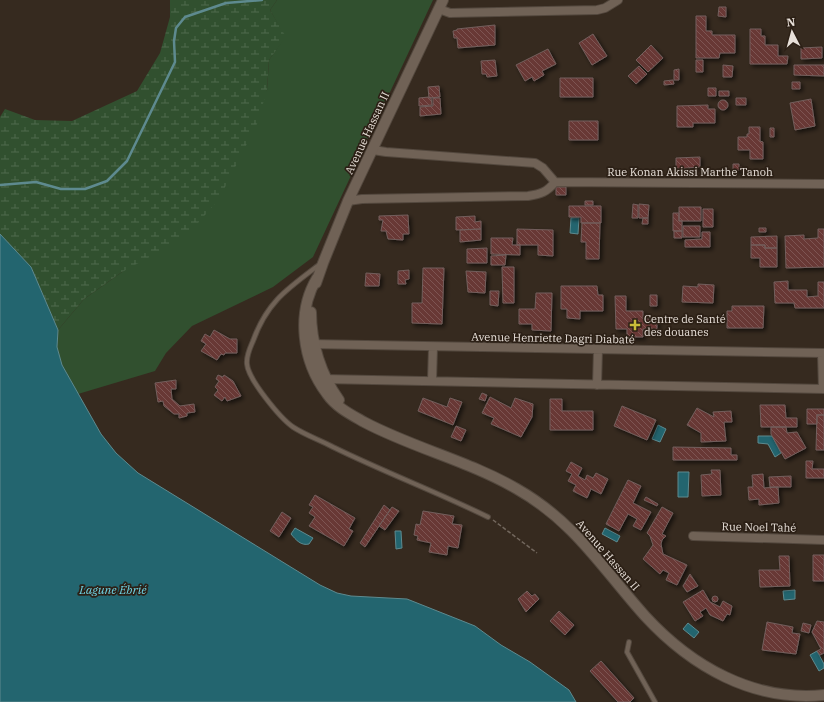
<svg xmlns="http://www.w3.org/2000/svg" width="824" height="702" font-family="'IBM Plex Serif',serif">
<defs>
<pattern id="wetland-marsh" width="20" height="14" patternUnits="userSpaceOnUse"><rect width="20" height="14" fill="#31502f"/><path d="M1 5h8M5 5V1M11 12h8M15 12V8" fill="none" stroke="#4f694d"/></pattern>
<pattern id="building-back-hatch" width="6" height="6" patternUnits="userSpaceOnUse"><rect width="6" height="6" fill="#683935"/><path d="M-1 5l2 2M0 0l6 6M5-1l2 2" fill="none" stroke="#7e5552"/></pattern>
<filter id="shadow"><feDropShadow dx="2.5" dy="2.5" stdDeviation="2" flood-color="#0009"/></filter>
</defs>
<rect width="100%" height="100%" fill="#362a1f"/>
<path fill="#31502f" d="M277,0H433L313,257L273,287L192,326L166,353L155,371L78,394L62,365L57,347L58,330L84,299L122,272L267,90L269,60L285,37L270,10Z"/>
<path fill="url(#wetland-marsh)" d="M170,0H277L270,10L286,37L269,60L267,90L257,124L219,199L185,238L122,272L84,299L58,330L31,267L0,234V117L5,109L35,120L72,121L137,91L160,53L170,17Z"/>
<path fill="#23656f" stroke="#5e8a8f" d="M571,218H579L578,234L570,233Z
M0,234L31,267L58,330L57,347L62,365L101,434L116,453L138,473L320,585L337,593L351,596L407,599L475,626L501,645L530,662L569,690L576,702H0Z
M658,425L666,429L660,442L652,439Z
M758,436H772L781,453L775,457L768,444L758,443Z
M678,472H689L688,497H678Z
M295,528L313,538L309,544C301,546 296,540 291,534Z
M605,528L620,536L617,542L602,534Z
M395,531H401L402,548L396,549Z
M795,590V599L784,600L783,591Z
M688,623L699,632L694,638L683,629Z
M817,651L824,664V668L819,671L810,655Z"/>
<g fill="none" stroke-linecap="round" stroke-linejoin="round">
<path stroke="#5e8a8f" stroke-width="2.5" d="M0,185L36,182L61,189H85L107,181L127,161L175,62L174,41L176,28L185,17L226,3L262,0"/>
</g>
<path fill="url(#building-back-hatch)" stroke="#725e5c" filter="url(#shadow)" d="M719,7H726V17L718,16Z
M696,16H706V31H712V35H735V53H720L719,58H696Z
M495,25V45L458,48L457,38H454L453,31L457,30V29Z
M750,29H761V36H765V45H778V56H788L787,64H750Z
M593,34L607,56L592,65L579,43Z
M651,45L663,58L648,72L636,60Z
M822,47V58L801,59V48Z
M548,49L556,64L542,71L544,75L534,81L532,77L525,81L516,65Z
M495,60L497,76L487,77L486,74H482L481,61Z
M696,60H703V72H696Z
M723,65L733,66L732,77H723Z
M794,65H824V76L794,75Z
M639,66L647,74L636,84L628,76Z
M679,69V80H674V70Z
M560,78H593V97H560Z
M673,80L674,84L664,85V81Z
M792,82H800V89H792Z
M439,86L440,97L429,98L428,87Z
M708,88H716V96H708Z
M719,91H729V96H719Z
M429,97L431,98L432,105L419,106V98Z
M433,98H440L441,114L420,116V107L433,106Z
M736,98H746V105H736Z
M811,99L815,126L795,130L790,103Z
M718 105a5 5 0 1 1 10 0a5 5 0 1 1-10 0Z
M708,105V109H715V123H693V127H677V106Z
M569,121H598V140H569Z
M749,127H760V141L763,142V159H750V150H738V137H747V134H749Z
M770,128H774V137H770Z
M700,157V167L676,169V158Z
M733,164H739V167H742V170H733Z
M556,187H566V195H556Z
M585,201H593V205H585Z
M633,204L638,205V218H632Z
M639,204L649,205L648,218H639Z
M569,206H601V223H581V217H569Z
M679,207H701V221H679Z
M703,209H713V227H703Z
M673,213H679V221H682V231H673Z
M408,215L409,234H403V240L388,239L386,231H381L383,220H379V216Z
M475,216V222L481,221V229L456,230V217Z
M643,218H648V224H642Z
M582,223H600L599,259H586V242H581Z
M683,226H700V237H683Z
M759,228H766V232H759Z
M481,229V240L460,242V230Z
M517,229L553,230V256L538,255V245H517Z
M818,229H824V267L786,268L785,236L804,235V239L818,238Z
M674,231H682V238H674Z
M702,232H710V247H685V240L702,239Z
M777,236V248H765V245H751V237Z
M491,238H513L512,245H520V255L491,254Z
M751,245H765V248H777V267H760V258H751Z
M487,248V263H467V249Z
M506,255L505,265H491V256Z
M502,267H514V303H503Z
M423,268H444L442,324L412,323V303H422Z
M409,270V279L405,280L406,284H398V271Z
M466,271L486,272L485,293L468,292Z
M366,273L380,274L379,286H365Z
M788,281V290H807V297L818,296V282H824V308H795L794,303H775L774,282Z
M698,284L714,285L713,303L682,302L683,286L698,287Z
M561,286H597L598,295H603V311H580V319L567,318V309H561Z
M490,291H499L498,306L490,305Z
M536,293H552L551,331L532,330V324H519V309H535Z
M650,295H657V306H650Z
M615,296H626V311H643V319H657V329H643V337H627V329H616Z
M732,306H764L763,328H727V311H732Z
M214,330L230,339H237V353H225L224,355L221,354L217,360L201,351L206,344L201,341L205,334L210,337Z
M218,375L223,377L224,375L233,381L241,396L227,401L225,397L222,401L214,395L218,390L215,387L219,381L216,379Z
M176,380V389H171L172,399L180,406L194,404L195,412L187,413V416L179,418V414H174L164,406L163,401L158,402L155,383Z
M482,393L487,395L485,401L479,399Z
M490,397L511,408L515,398L533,404L532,417L521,437L491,424L494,418L482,413Z
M423,398L447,407L450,398L462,402L453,425L418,411Z
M550,399H562V411H593V430H550Z
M760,405H785L786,418H797V427H761Z
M622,406L656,420L647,440L614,426Z
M697,408L714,417L713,412L731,411L732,422H724L726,441L701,442V433L687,425Z
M807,409H824V415H817V424H807Z
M817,415H824V450H816Z
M456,426L466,430L461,441L451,437Z
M771,427H786L787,433L797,432L806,448L785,459L771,434Z
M673,447L731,448V455H737V460H673Z
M806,461H813L812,469H824V478H806Z
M571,462L582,468L578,476L585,480L587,475L593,478L596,473L608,479L601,494L591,489L587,498L573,491L576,485L568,481L572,474L566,471Z
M711,470H720L721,495L702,496L701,475L712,474Z
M763,474L764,488L778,487L779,503L759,505V499L749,500L748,487H753L752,475Z
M791,476V487H770L769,477Z
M628,480L641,486L633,503L651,512L641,530L633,526L637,519L628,514L619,531L606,524Z
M315,495L355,518L349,529L353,531L344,546L309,526L315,517L309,513L313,507L309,505Z
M646,497L658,504L657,506L644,500Z
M384,505L390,510L365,547L360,543Z
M392,507L399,511L385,530L379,526Z
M662,507L673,513L662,534L666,536L662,540L661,544L663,554L687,565L677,585L666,580L669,573L663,570L660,574L643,559L653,545L650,536L647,533Z
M423,511L454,516L452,524L462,525L458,548L448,546L447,555L429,552L431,543L417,540L418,536L414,535L416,524L420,525Z
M282,512L291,518L279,537L270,531Z
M813,555H824V581H813Z
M779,556H789L790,586L760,587L759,570H780Z
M690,574L698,586L687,592L683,586Z
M703,590L710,602L720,607L723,601L732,606L730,615L727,614L723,621L710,615L706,608L700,612L703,616L695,621L683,602Z
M527,591L532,596L535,594L539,599L526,612L518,599Z
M712 599a3 3 0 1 1 6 0a3 3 0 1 1-6 0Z
M559,611L574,625L565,635L550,621Z
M817,621L824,622V653L820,655L817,651L821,649L812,632Z
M767,622L793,627L792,633L800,634L796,654L762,650Z
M803,623L811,625L809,633L801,631Z
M601,661L634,698L630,702H618L590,671Z"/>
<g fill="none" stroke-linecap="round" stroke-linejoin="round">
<defs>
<path id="lane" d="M319,265C287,289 267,302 253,341C250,348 246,356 247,364C248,379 280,418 293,427C305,435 320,440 333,447C384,472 437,492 488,517
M629,642L627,652L655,702"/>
<path id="street" d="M439,9L450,13L597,10L605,8L618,0
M373,150L386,152L535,163L543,168L555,182
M348,201L362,199L528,196C541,194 547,192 555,182L824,184
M309,344L824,353
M822,353L823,389
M323,379L824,389
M432,381L433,347
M597,385L598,350
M693,536L824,540"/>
<path id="secondary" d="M317,278C296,313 302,361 327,394C336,407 350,414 364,422C413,448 469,461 517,489C575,522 602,568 645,616C691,666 753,702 824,695
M316,283L323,263L348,201L443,0
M311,312C311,343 321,375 339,400"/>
</defs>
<use href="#lane" stroke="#53483e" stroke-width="6"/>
<use href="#street" stroke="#53483e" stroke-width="10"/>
<use href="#secondary" stroke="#53483e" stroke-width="12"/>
<path stroke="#72675d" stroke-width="1.5" stroke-dasharray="4 2" stroke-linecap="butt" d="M493,520L537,553"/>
<use href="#lane" stroke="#706256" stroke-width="4"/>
<use href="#street" stroke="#706256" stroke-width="8"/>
<use href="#secondary" stroke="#706256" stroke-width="10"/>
</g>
<path fill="#caba39" stroke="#2c2016" stroke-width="1.5" d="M633 319h4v4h4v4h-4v4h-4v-4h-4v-4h4z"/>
<g text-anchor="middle" stroke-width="3.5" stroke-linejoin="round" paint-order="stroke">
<g font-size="11" fill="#e8e0d9" stroke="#2c2016">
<text transform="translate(367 133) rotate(-65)" y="4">Avenue Hassan II</text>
<text x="690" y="176">Rue Konan Akissi Marthe Tanoh</text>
<text transform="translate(553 338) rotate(1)" y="4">Avenue Henriette Dagri Diabaté</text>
<text transform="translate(759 527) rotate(1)" y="4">Rue Noel Tahé</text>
<text transform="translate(608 555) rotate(49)" y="4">Avenue Hassan II</text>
</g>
<g font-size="11" fill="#e8e0d9" stroke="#2c2016" text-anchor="start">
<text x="644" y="323">Centre de Santé<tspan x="644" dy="13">des douanes</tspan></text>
</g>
<g font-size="12" font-style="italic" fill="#71d5e6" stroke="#2c2016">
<text x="113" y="594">Lagune Ébrié</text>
</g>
</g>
<g transform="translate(792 32) rotate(354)" stroke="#2c2016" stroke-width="3" paint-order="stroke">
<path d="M0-3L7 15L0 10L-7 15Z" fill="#e8e0d9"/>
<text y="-6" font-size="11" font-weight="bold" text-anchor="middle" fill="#e8e0d9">N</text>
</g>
</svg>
